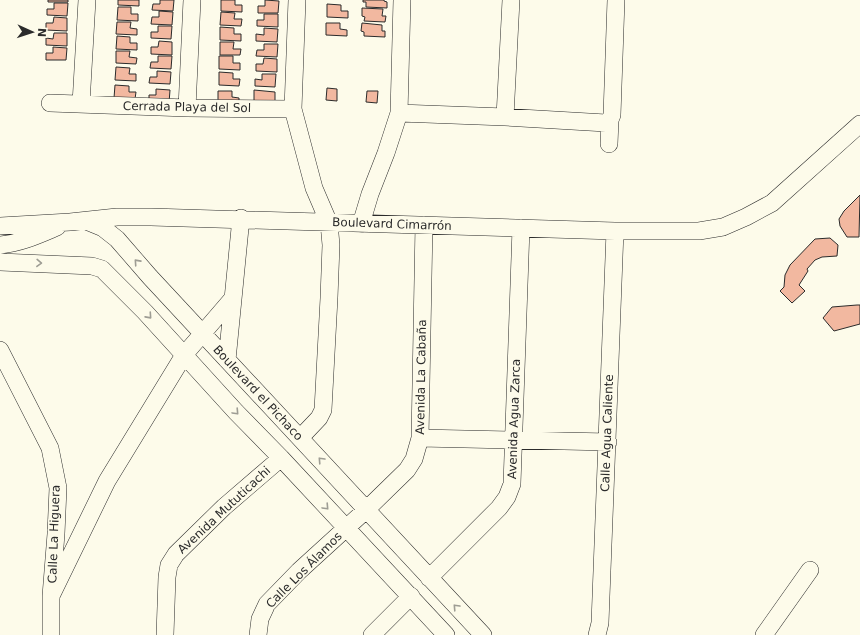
<svg xmlns="http://www.w3.org/2000/svg" width="860" height="635" font-family="'DejaVu Sans',sans-serif">
<rect width="100%" height="100%" fill="#fdfbea"/>
<path fill="#f2b8a0" stroke="#2b2b2b" d="M48,0H68V2H48Z
M118,0H139V6L118,5Z
M160,0H174L173,11L152,10L153,4H160Z
M221,0H235V5H242V12L221,11Z
M265,0L279,1L278,13H258V6H265Z
M363,0H384V1L387,2V8L366,7V2H363Z
M54,3H68L67,16L47,15V9H54Z
M327,4L341,5V11H348V18L327,17Z
M118,7H131V14H138V21L117,20Z
M362,8L383,9L382,16H386L385,22L364,21L365,17L362,16Z
M159,11L173,12L172,25L151,24L152,17H159Z
M221,12L235,13L234,19H242L241,26L220,25Z
M264,14H278V27L257,26V20H264Z
M54,17L67,18V31L46,30V23H53Z
M117,22H131L130,28L137,29V35L116,34Z
M326,23H340V29L347,30V36L326,35Z
M362,23L382,25V31H385V37L364,36V32L361,31Z
M158,26H172L171,39L151,38V32H158Z
M220,27L234,28V34H241V41L220,40Z
M264,28L278,29L277,42L256,41V34L264,35Z
M54,33H67V46L46,45V38L53,39Z
M117,36L130,37V43H137V50L116,49Z
M159,41L172,42V55L151,54V47H158Z
M220,42H234L233,49H241L240,55H220Z
M264,44H278L277,57L256,56L257,50H264Z
M53,47L67,48L66,60H46V53H53Z
M116,51H130L129,57L137,58L136,64L116,63Z
M158,56H172L171,69L150,68L151,62H158Z
M219,56H233V63H240V70L219,69Z
M264,58L277,59V72L256,71V64H263Z
M116,67L130,68L129,74H136V81L115,80Z
M157,71L171,72L170,84L149,83L150,77H157Z
M219,72L233,73V79H240L239,86L219,85Z
M262,74H276L275,87L255,86V79L262,80Z
M115,85L129,86V92H136L135,99L114,98Z
M327,88L337,89V101L326,100Z
M156,89L170,90L169,103L149,102V95H156Z
M254,90L275,92V104L254,103Z
M218,91H232V97L239,98V104L218,103Z
M367,91H378L377,103L366,102Z
M860,195L859,237H847L840,226L839,219L844,211Z
M830,238L838,245L837,256L822,257L815,260L807,269L808,271L799,285L805,291L792,303L780,291L784,287L785,275L790,265L815,239Z
M857,305H860V324L834,331L823,318L832,307Z"/>
<g fill="none" stroke-linecap="round" stroke-linejoin="round">
<defs>
<path id="minor" d="M297,0L293,109L314,188L329,223L331,245L329,298L323,410L319,418L300,438
M50,103L187,108L293,109
M81,104L87,0
M187,108L192,0
M399,113L505,117L606,123L610,120
M505,117L511,0
M609,144L610,120L612,115L616,0
M86,221L103,228L117,239L150,277L483,635
M361,224L370,194L386,153L399,113L402,0
M0,226L70,222L117,217H151L615,231H699L723,227L746,217L772,203L860,124
M0,245C21,243 38,235 57,227
M0,262L92,266L102,269L145,312L236,412L281,458L446,635
M0,350L50,448L58,488L56,534L51,596V635
M227,360L241,218
M420,438L608,442
M429,578L499,508L507,497L512,484L521,228
M51,596L107,481L184,355L233,298
M165,635L167,577L169,565L176,554L224,507L281,458
M258,635L260,619L267,604L299,571L367,509L407,470L414,459L420,438L424,225
M372,635L411,596
M597,635L600,623L615,231
M764,635L810,570"/>
</defs>
<use href="#minor" stroke="#2b2b2b" stroke-width="18"/>
<use href="#minor" stroke="#fdfbea" stroke-width="17"/>
</g>
<defs><path id="oneway-chevron" d="M-2-3.5L2.5 0L-2 3.5" fill="none" stroke-width="1.6" stroke-linecap="round" stroke-linejoin="round"/></defs>
<g stroke="#9e9d94">
<use href="#oneway-chevron" transform="translate(137 262) rotate(-132)"/>
<use href="#oneway-chevron" transform="translate(39 263) rotate(2)"/>
<use href="#oneway-chevron" transform="translate(149 316) rotate(48)"/>
<use href="#oneway-chevron" transform="translate(236 412) rotate(47)"/>
<use href="#oneway-chevron" transform="translate(321 460) rotate(-133)"/>
<use href="#oneway-chevron" transform="translate(326 507) rotate(47)"/>
<use href="#oneway-chevron" transform="translate(456 607) rotate(-133)"/>
</g>
<g text-anchor="middle" stroke-width="3" stroke-linejoin="round" paint-order="stroke">
<g font-size="12" fill="#2b2b2b" stroke="#fdfbea">
<text transform="translate(187 107) rotate(1)" y="4">Cerrada Playa del Sol</text>
<text transform="translate(392 224) rotate(2)" y="4">Boulevard Cimarrón</text>
<text transform="translate(421 377) rotate(-89)" y="4">Avenida La Cabaña</text>
<text transform="translate(258 393) rotate(47)" y="4">Boulevard el Pichaco</text>
<text transform="translate(514 419) rotate(-88)" y="4">Avenida Agua Zarca</text>
<text transform="translate(607 433) rotate(-88)" y="4">Calle Agua Caliente</text>
<text transform="translate(224 510) rotate(-43)" y="4">Avenida Mututicachi</text>
<text transform="translate(54 534) rotate(-88)" y="4">Calle La Higuera</text>
<text transform="translate(304 570) rotate(-45)" y="4">Calle Los Álamos</text>
</g>
</g>
<g transform="translate(32 32) rotate(93)" stroke="#fdfbea" stroke-width="3" paint-order="stroke">
<path d="M0-3L7 15L0 10L-7 15Z" fill="#2b2b2b"/>
<text y="-6" font-size="11" font-weight="bold" text-anchor="middle" fill="#2b2b2b">N</text>
</g>
</svg>
